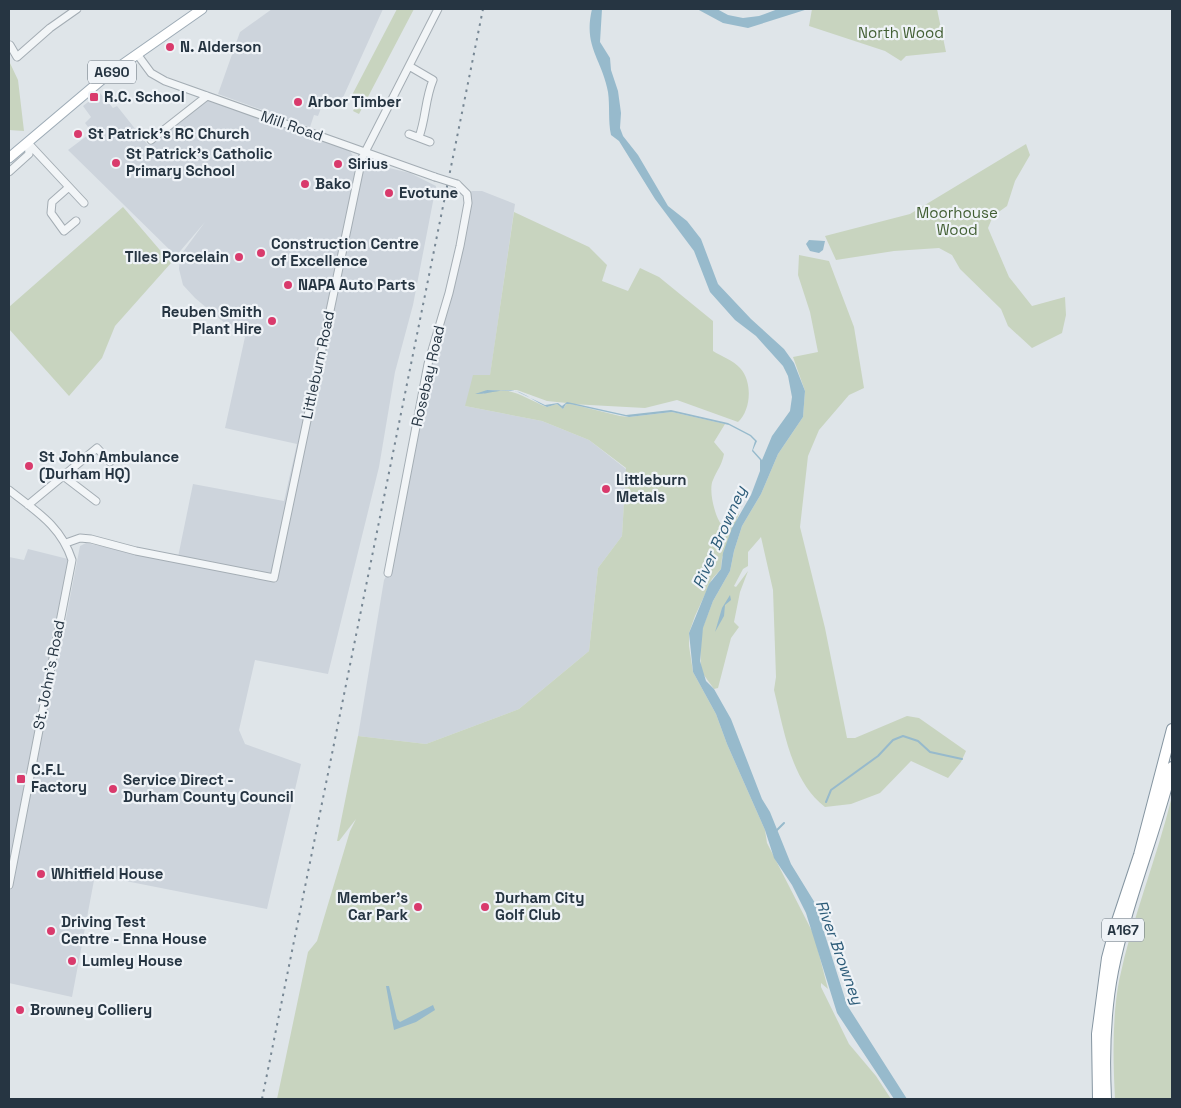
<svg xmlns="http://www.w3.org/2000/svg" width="1181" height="1108" font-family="'Space Grotesk',sans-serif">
<rect width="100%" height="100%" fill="#dfe5e9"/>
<path fill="#cdd4dc" d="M272,9H383L340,104L325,98L318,116L314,115L310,127L218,94L240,32Z
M100,93L113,108L117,106L148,145L207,99L349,150L356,160L410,173L436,186L413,305L395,372L379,467L328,674L255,660L239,730L245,744L301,764L267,909L95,875L72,997L9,983V557L24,560L28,549L72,560L46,690L52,691L80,546L86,543L177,562L193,484L284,501L297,444L225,428L245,337L227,325L195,298L183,285L179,269L180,256L205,222L176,256L68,150L92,132L85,123L91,117L83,106Z
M472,191H482L515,204L490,376L465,406L542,421L589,440L626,469L622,536L598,568L589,651L519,709L426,744L358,736L384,580L388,573L415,432L445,306L467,194Z"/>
<path fill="#c8d4bf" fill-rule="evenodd" d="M397,9H414L359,114L353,111L358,101L351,97Z
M812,9H937L946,52L906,56L901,61L885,51L809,26Z
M9,61L18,80L24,131L9,130Z
M1026,144L1030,155L1015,181L1007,206L993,216L988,228L1009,277L1032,306L1065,297L1066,315L1062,333L1032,348L1008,326L1001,309L960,269L952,255L939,248L894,251L836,260L825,236L910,214Z
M123,207L171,263L115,326L102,358L69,396L9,329V307Z
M514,212L589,247L607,265L602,281L628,291L640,268L659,277L713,321V351C721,356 734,361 740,368C753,382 751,410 738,422L677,400L645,408L571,404L620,416L629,417L672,412L725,424L714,442L724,454C722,465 717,470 713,480C708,489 715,518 722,525L728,519V511L734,510L739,514L722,558L721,569L712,579L695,616L689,633V646L693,672L716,714L727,744L765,830L767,843L814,935L828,989L821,983V987L849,1044L876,1076L891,1099H277L308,952L317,941L350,831L356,819L339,841H337L358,736L426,744L519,709L589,651L598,568L622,536L626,468L589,440L542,421L465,406L473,375H490ZM487,390H517L547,401L567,403L563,409L557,404L547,407C524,398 508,383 482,394Z
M799,255L829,261L854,327L864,388L849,395L819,430L808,456L800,527L825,628L847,738H855L907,716L919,718L966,751L961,762L948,778L911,761L880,793L851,804L825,807C791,781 784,730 774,690L776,677L773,590L761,537L748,552V566L743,569L734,586L736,587L748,571L740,592L734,622L739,627L731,638L718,688L714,689L701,671L700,643L703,627L713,601L730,571L734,551L742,526L761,494L778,454L803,417L805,391L793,357L818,352L810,312L798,275Z
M1172,796V1099H1115C1113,1060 1112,1019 1119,981C1132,918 1157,858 1172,796Z"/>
<path fill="#97bacc" d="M592,9H602L600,42L610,58L611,70L618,91L621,113L620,128L623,136L638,155L668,206L687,221L701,239L718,284L751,319L784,349L794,363L805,391L803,417L778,454L761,494L742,526L734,551L730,571L713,601L703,628L700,661L706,681L714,689L731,719L762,799L770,812L791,864L815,903L847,1005L907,1099H894L837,1013L806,913L792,885L774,858L765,830L727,744L716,714L693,672L689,633L709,584L721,569L723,553L732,528L751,495L760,471V460L752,451L755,441L750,436L729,425L672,412L629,417L570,404H566L563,409L557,404L547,407C537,403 529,396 519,392C504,387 489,395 475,394L487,390L516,391L545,405L558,403L562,406L567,402L572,403L626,415L671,410L728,423L751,435L757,441L753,450L762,460L772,436L790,411L792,397L788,376L783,366L756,336L735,320L710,292L694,251L655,199L619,141L611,135C608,121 610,106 608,92C602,59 583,47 592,9Z
M697,9H717L728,15L743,18L759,16L778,9H808L748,28L723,23Z
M809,240L825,241L823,250L819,253L810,251L806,244Z
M730,595L731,600L725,605L724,616L715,632L722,608Z
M386,986H389L397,1019L400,1022L433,1005L435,1010L416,1022L394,1030Z"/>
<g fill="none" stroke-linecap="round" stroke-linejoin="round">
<path stroke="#97bacc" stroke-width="2" d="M826,802L831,790L878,756L893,740L903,736L918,741L930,752L962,759
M775,832L784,823"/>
<defs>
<path id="minor" d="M10,45L17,57L50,28L77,9
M137,54L151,73L165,81L435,177
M409,66L433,80C425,99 426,118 419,137
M409,134L430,142
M151,140L207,96
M28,143L84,203
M9,172L29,154L28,143
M69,187L52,202L51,213L64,231L76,221
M62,475L96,501
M9,490C37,512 61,526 72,560L9,885
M28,505L97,448L110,462
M66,543L80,538L91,539L136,551L274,578L362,158L438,9
M388,573L428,364L449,293L460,246L468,203L467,194L457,184"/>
<path id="major" d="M9,158L106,76L202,9"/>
<path id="highway" d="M1098,1099L1097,1034L1107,958L1116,924L1139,855L1172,729
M1106,1099C1104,1057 1105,1012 1113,971C1127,901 1155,835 1172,767"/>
</defs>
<use href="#minor" stroke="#a4adb4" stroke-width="9"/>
<use href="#major" stroke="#9dabb6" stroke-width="11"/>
<use href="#highway" stroke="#8595a1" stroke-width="12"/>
<use href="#minor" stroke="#f2f5f7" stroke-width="7"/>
<use href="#major" stroke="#fff" stroke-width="9"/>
<use href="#highway" stroke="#fff" stroke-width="10"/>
<path stroke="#778794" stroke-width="2" stroke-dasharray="2.5 5" stroke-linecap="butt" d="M262,1099L483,9"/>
<defs>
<path id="minor-bridge" d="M435,177L457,184"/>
</defs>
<use href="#minor-bridge" stroke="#a4adb4" stroke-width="9" stroke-linecap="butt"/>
<use href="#minor-bridge" stroke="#f2f5f7" stroke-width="7"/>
</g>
<g fill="#d93a6c" stroke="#eff3f7" stroke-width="2">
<circle cx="170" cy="47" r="5"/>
<rect x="89" y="92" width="10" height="10" rx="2.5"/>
<circle cx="298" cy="102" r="5"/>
<circle cx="78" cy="134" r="5"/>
<circle cx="116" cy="163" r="5"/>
<circle cx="338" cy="164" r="5"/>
<circle cx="305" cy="184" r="5"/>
<circle cx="389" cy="193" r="5"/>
<circle cx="261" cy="253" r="5"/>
<circle cx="239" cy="257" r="5"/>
<circle cx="288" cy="285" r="5"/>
<circle cx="272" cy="321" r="5"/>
<circle cx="29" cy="466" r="5"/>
<circle cx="606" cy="489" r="5"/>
<rect x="16" y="774" width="10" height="10" rx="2.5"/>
<circle cx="113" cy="789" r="5"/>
<circle cx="41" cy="874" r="5"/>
<circle cx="418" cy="907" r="5"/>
<circle cx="485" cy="907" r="5"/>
<circle cx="51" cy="931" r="5"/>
<circle cx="72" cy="961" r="5"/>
<circle cx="20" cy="1010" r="5"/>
</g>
<g text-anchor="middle" stroke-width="4.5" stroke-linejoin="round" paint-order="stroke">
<g fill="#eff3f7" stroke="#626e78" stroke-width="1">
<rect x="88" y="60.5" width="48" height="23" rx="4"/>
<rect x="1102" y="918.5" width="42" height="23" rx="4"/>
</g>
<g font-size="14" font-weight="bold" fill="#263542">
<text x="112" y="77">A690</text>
<text x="1123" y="935">A167</text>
</g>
<g font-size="15" fill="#425f33" stroke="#eff3f7">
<text x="901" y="38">North Wood</text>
<text x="957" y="218">Moorhouse<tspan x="957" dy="17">Wood</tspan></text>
</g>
<g font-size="15" font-weight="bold" fill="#263542" stroke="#eff3f7" text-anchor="start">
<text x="180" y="52">N. Alderson</text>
<text x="104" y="102">R.C. School</text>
<text x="308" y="107">Arbor Timber</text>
<text x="88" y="139">St Patrick's RC Church</text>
<text x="126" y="159">St Patrick's Catholic<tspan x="126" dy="17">Primary School</tspan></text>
<text x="348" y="169">Sirius</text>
<text x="315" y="189">Bako</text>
<text x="399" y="198">Evotune</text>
<text x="271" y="249">Construction Centre<tspan x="271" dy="17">of Excellence</tspan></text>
<text x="229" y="262" text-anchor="end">TIles Porcelain</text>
<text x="298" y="290">NAPA Auto Parts</text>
<text x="262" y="317" text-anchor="end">Reuben Smith<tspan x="262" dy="17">Plant Hire</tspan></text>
<text x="39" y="462">St John Ambulance<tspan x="39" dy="17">(Durham HQ)</tspan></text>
<text x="616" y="485">Littleburn<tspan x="616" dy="17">Metals</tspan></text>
<text x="31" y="775">C.F.L<tspan x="31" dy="17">Factory</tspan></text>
<text x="123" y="785">Service Direct -<tspan x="123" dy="17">Durham County Council</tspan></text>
<text x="51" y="879">Whitfield House</text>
<text x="408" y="903" text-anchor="end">Member's<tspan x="408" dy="17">Car Park</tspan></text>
<text x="495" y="903">Durham City<tspan x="495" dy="17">Golf Club</tspan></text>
<text x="61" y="927">Driving Test<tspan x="61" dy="17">Centre - Enna House</tspan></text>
<text x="82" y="966">Lumley House</text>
<text x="30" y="1015">Browney Colliery</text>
</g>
<g font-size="15" fill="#263542" stroke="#eff3f7">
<text transform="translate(292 126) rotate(19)" y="5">Mill Road</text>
<text transform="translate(318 365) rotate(-78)" y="5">Littleburn Road</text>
<text transform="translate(428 376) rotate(-77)" y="5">Rosebay Road</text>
<text transform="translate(49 675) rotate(-79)" y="5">St. John's Road</text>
</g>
<g font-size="16" font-style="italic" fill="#2d5c79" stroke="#eff3f7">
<text transform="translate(719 537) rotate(-66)" y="6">River Browney</text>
<text transform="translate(840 952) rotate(70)" y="6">River Browney</text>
</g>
</g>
<rect width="1181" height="1108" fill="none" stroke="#263542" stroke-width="20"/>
</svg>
